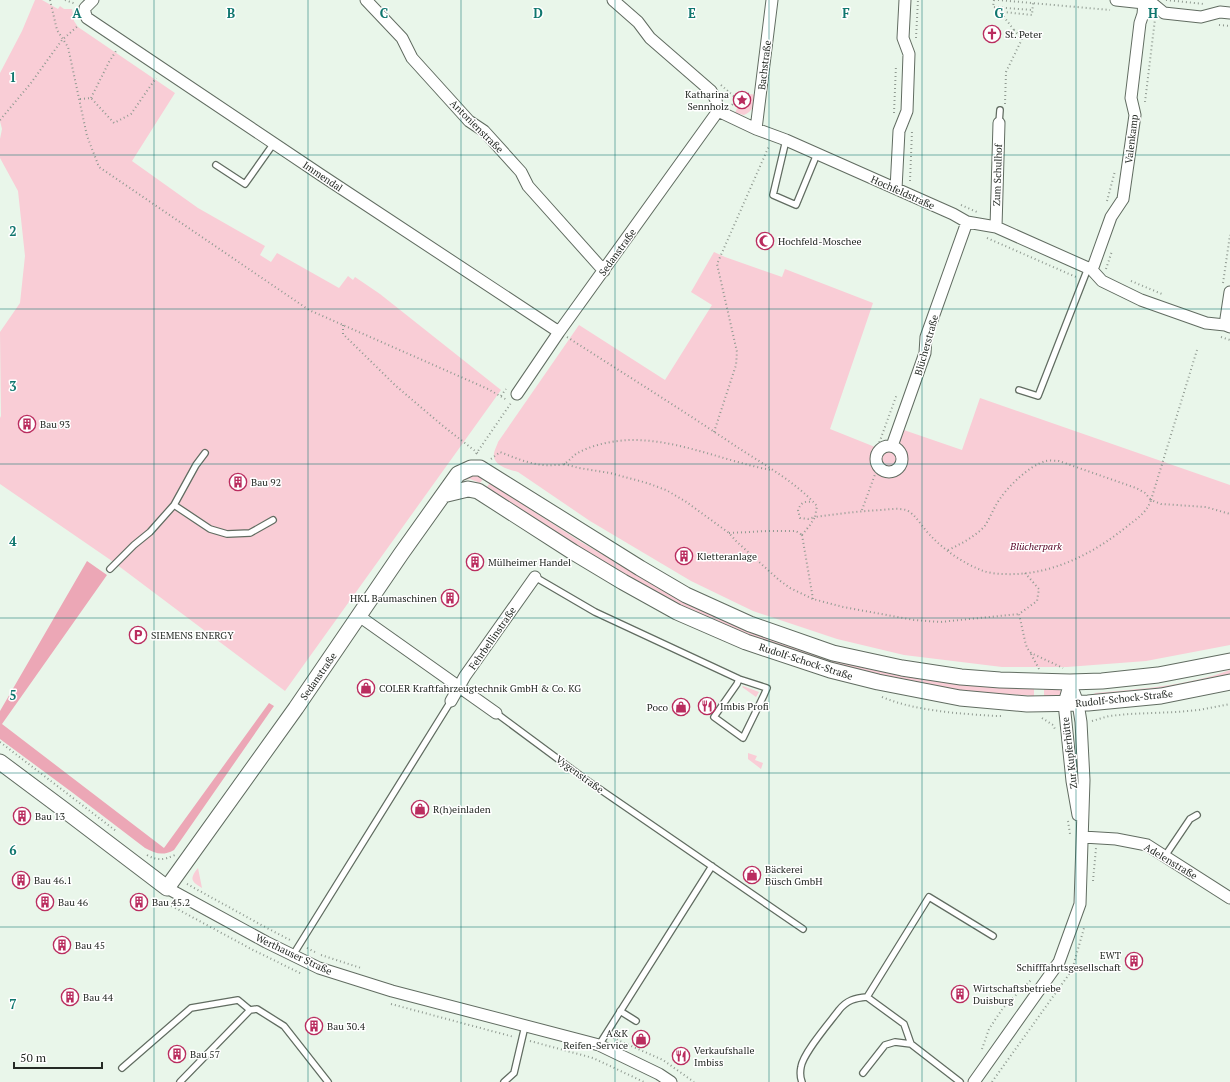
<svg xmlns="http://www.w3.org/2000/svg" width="1230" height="1082" font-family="'PT Serif',serif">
<rect width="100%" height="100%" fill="#e9f6ea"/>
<path fill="#f9cdd6" d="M35,0H42L58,9L60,6L64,9H72L74,21L78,27L175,93L132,161L198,208L265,246L260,255L271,262L277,253L339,288L348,276L353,280L355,277L380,294L501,390L285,691L112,561L0,484V418L1,416L0,332L20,303L25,256L18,191L0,158V139L2,129L0,121V73L22,31Z
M751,94L755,95L756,96C754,106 753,111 744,115L735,113L738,106C746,107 748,102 749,95Z
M714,252L725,257L782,277L785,269L873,303L830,429L880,449L876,457C876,460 877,464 878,467C888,480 911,467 897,448L898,428L962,450L980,398L1230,485V645L1146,661L1067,667H1002L904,655L837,639L753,611L691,581L590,521L518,472C510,470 495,466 494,457C493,452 497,446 498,442L579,325L665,380L712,305L691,292Z
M881 459a8 8 0 1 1 16 0a8 8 0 1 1-16 0Z
M472,475H476L483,479L480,483L470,479L463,480V479Z
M490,483L581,542L654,584L749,630L1034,688V696L961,691L919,684L833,665L783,648L712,621L651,591L579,547L486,488Z
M1230,670V674C1187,689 1138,692 1093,696L1095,693C1140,689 1187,686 1230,670Z
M743,686L759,692L756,697L742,687Z
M1044,688H1052L1062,691L1061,696L1044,697Z
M748,753L757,756L755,760L763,763L761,769L748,759Z
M198,868L202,888C190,881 190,878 198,868Z"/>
<path fill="#eca7b6" d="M87,561L107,575L2,724L164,848L269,703L274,706L174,850C163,856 156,854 145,848L73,793L0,739V711Z"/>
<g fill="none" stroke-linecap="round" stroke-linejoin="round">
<defs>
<path id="lane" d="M999,123L1000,110
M786,140L773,195L796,205L817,154
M216,165L245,184L274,143
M1019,390L1038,396L1088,268
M174,505L210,529L227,534L250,533L273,520
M110,569L134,545L150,532L174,505L196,465L205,453
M535,577L595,612L739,679L767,688L764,695L743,738L714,717L737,684L739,679
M496,713L585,779L803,929
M1165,856L1190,819L1197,815
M293,955L451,701
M620,1011L636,1021
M599,1045L712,866
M122,1068L191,1008L238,1000L250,1010
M863,1073L885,1045L895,1042L911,1044
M180,1082L250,1010L257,1009L284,1026L328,1082
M504,1082L514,1073L525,1026
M802,1082C800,1077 800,1072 801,1067C803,1053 830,1022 839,1010C847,1000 855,998 867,997
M960,1082L911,1044L904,1024L867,997L929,897L993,936"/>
<path id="street" d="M93,0L85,8V13L87,18L321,175L559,332
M366,0L402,38L412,58L469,121L484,131L521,172L528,186L604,271
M613,0L638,22L650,38L711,91L716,100L718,111
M1116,0L1153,4L1164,13L1201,17L1220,12L1230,13
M718,111L756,129L786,140L953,214L967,222L996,227L1088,268L1092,270L1102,281L1141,300L1206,323L1225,325L1230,327
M756,129L772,0
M896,189L899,131L907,111L909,54L903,38L905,0
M996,227L999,123
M1092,270L1111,217L1123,199L1135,115L1131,98L1140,23L1143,14L1144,3
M1225,325L1230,292
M517,394L559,332L718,111
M876 459a13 13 0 1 1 26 0a13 13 0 1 1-26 0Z
M892,446L925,353L926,337L967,222
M359,616L496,713
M1070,682L1064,703L1072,781L1078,815
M451,701L465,676L535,577
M1083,837L1116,839L1147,845L1230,898
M167,888L266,942L319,968L392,991L599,1045L659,1074L671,1082
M974,1082L1059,962L1080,904L1084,780L1081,722L1078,703L1070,682"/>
<path id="secondary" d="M443,495L468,489L478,491L573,552L623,582L677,612L746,642L830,670L878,682L960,698L1027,704L1088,703L1161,696L1230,682
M0,762L63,809L167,888L296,708L401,554L458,474L471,468H480L640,568L686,595L750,624L833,653L902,668L961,677L1000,680L1070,682L1102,681L1158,675L1230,661"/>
</defs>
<use href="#lane" stroke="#616c61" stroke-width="8"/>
<use href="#street" stroke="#616c61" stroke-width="13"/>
<use href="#secondary" stroke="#616c61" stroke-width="17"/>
<path stroke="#909a91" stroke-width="2" stroke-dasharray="1 3" stroke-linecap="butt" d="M50,0L57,30L68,47L87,136L99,167L309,310L488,389L507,400
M65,0L76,4
M994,0L993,7L1032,10
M998,0L1110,10
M1166,0L1204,4
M1219,25L1230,26
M1008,35L1014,30L1004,17V12L1032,15L1033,3
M916,38L918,0
M721,85L737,99
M91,98L109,62L116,51
M80,99L91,98L114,123L131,114L156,78
M1145,102L1155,19
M1005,104L1006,72L1022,39L1014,30
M732,105L737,99L750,93
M894,113L896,65
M0,120L31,83L62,40L79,25
M910,181L912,131
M1107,201L1115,171
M961,205L977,212
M987,238L1076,277
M1106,269L1112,251
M1131,281L1162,294
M1223,283L1230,235
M343,325V334L396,386L443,426L479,454
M567,337C623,373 679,408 734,445C761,463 795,481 817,506L815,517L808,519L800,518L798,510C801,502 805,501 813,502
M1221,337L1230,340
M501,396L506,389
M714,432L736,365L737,352L717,264L769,146
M476,454L511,403
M491,459L500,452C518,459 536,467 555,465C558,465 562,465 564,464C569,461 572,457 576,454C591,445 611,441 629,440C678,439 723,461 771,470
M564,464L579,468L610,473L647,483L666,490L685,501L729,533L737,542L779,580L790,588L813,599L843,607L914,620L940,622L1019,614
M877,469L874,457L897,394
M1151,500L1197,350
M862,510L878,466
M729,533L768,531H796L802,535
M802,535L810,525L815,517C837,514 859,511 882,510C890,509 898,508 906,510C916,514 923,529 931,536C944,550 963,563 981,570C988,573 997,574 1005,574C1049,576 1091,555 1125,528C1136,519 1146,514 1151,500L1161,504L1206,507L1230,514
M802,535L813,599
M948,550C961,544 974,537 984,527C989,520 992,512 996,505C1004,490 1029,465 1046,461C1050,460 1055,461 1059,461L1136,488L1145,493L1151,500
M1025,573L1039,589L1037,601L1019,614L1025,641L1027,648L1031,653L1063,668
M1031,654L1039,669
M882,697C906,707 930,710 955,713C970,714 986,716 1002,716
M1042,718L1053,725L1055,729
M1092,721L1109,716L1129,714L1176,712L1199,710L1230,704
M0,742L116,831
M1068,821L1070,834
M147,855C157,861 164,860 175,855
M1093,881L1096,848
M187,884L265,927L292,941
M168,904L253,950L302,974
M307,948L315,952
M321,955L361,968
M391,1004L514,1037
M613,1038L663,1060L694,1082
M530,1041L593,1058L644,1082
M982,1049L989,1029L1003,1008L1032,979
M992,1082L1072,970L1084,928"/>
<use href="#lane" stroke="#fff" stroke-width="5.5"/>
<use href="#street" stroke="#fff" stroke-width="11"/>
<use href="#secondary" stroke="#fff" stroke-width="15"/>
</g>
<path fill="none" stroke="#0f766e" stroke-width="1" stroke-opacity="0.55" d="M154,0V1082M308,0V1082M461,0V1082M615,0V1082M769,0V1082M922,0V1082M1076,0V1082M0,155H1230M0,309H1230M0,464H1230M0,618H1230M0,773H1230M0,927H1230"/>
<defs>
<symbol id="church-ring" viewBox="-11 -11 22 22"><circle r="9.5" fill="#fff" stroke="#ba2d5f" stroke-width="1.5"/><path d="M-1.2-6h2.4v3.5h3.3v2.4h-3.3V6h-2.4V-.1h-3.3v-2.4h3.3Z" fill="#ba2d5f"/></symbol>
<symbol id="sight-ring" viewBox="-11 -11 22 22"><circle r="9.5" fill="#fff" stroke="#ba2d5f" stroke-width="1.5"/><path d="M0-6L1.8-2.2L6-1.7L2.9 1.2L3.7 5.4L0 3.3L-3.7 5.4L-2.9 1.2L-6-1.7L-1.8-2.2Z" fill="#ba2d5f"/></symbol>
<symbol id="mosque-ring" viewBox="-11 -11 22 22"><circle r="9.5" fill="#fff" stroke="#ba2d5f" stroke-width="1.5"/><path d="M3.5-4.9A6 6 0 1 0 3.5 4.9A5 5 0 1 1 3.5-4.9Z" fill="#ba2d5f"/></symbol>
<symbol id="building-ring" viewBox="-11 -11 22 22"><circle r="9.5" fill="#fff" stroke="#ba2d5f" stroke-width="1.5"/><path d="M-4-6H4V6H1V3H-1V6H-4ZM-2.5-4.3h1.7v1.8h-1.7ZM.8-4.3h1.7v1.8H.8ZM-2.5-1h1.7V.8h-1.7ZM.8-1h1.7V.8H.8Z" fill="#ba2d5f"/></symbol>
<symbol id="parking-ring" viewBox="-11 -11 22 22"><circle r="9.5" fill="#fff" stroke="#ba2d5f" stroke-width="1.5"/><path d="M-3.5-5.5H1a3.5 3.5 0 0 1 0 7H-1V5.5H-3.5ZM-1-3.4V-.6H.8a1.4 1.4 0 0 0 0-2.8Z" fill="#ba2d5f"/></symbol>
<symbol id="shop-ring" viewBox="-11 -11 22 22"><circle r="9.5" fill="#fff" stroke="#ba2d5f" stroke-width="1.5"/><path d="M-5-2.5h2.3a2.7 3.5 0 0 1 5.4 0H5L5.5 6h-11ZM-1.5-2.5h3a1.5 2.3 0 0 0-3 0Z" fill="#ba2d5f"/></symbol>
<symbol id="restaurant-ring" viewBox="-11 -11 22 22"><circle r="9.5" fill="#fff" stroke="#ba2d5f" stroke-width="1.5"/><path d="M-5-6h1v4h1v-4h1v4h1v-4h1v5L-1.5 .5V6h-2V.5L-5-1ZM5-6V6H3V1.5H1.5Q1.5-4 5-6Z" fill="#ba2d5f"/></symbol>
</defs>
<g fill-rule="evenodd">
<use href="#church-ring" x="982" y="24" width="20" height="20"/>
<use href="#sight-ring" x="732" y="90" width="20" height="20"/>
<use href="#mosque-ring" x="755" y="231" width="20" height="20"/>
<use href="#building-ring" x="17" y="414" width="20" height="20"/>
<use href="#building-ring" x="228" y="472" width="20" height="20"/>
<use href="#building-ring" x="674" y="546" width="20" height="20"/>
<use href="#building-ring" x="465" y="552" width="20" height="20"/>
<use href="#building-ring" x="440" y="588" width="20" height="20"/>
<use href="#parking-ring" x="128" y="625" width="20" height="20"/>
<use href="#shop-ring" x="356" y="678" width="20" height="20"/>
<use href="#restaurant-ring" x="697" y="696" width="20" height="20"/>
<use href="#shop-ring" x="671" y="697" width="20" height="20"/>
<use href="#shop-ring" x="410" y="799" width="20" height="20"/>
<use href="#building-ring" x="12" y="806" width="20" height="20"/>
<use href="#shop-ring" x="742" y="865" width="20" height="20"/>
<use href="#building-ring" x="11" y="870" width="20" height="20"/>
<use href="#building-ring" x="35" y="892" width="20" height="20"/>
<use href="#building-ring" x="129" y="892" width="20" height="20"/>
<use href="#building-ring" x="52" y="935" width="20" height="20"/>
<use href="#building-ring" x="1124" y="951" width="20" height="20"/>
<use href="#building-ring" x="950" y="984" width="20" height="20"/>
<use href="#building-ring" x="60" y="987" width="20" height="20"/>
<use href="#building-ring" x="304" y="1016" width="20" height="20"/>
<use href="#shop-ring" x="631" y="1029" width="20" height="20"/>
<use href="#building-ring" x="167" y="1044" width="20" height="20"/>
<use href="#restaurant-ring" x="671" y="1046" width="20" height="20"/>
</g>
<g text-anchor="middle" stroke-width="3" stroke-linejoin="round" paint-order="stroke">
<g font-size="10" fill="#252a25" stroke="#fff" text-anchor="start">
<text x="1005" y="38">St. Peter</text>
<text x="729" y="98" text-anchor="end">Katharina<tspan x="729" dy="12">Sennholz</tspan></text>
<text x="778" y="245">Hochfeld-Moschee</text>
<text x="40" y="428">Bau 93</text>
<text x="251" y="486">Bau 92</text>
<text x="697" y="560">Kletteranlage</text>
<text x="488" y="566">Mülheimer Handel</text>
<text x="437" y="602" text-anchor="end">HKL Baumaschinen</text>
<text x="151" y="639">SIEMENS ENERGY</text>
<text x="379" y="692">COLER Kraftfahrzeugtechnik GmbH &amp; Co. KG</text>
<text x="720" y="710">Imbis Profi</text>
<text x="668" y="711" text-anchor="end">Poco</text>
<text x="433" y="813">R(h)einladen</text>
<text x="35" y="820">Bau 13</text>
<text x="765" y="873">Bäckerei<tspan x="765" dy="12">Büsch GmbH</tspan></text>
<text x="34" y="884">Bau 46.1</text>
<text x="58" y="906">Bau 46</text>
<text x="152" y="906">Bau 45.2</text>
<text x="75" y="949">Bau 45</text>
<text x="1121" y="959" text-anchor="end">EWT<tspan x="1121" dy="12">Schifffahrtsgesellschaft</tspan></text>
<text x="973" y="992">Wirtschaftsbetriebe<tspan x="973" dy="12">Duisburg</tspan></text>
<text x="83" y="1001">Bau 44</text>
<text x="327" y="1030">Bau 30.4</text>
<text x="628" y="1037" text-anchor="end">A&amp;K<tspan x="628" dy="12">Reifen-Service</tspan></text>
<text x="694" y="1054">Verkaufshalle<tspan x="694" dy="12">Imbiss</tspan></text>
<text x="190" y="1058">Bau 57</text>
</g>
<g font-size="10" fill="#252a25" stroke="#fff">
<text transform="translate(764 65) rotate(-83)" y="4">Bachstraße</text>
<text transform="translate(477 126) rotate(45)" y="4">Antonienstraße</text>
<text transform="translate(1131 139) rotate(-83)" y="4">Valenkamp</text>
<text transform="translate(997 175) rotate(-88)" y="4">Zum Schulhof</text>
<text transform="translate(323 176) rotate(34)" y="4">Immendal</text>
<text transform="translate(903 192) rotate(24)" y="4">Hochfeldstraße</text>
<text transform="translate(617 252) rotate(-54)" y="4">Sedanstraße</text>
<text transform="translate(926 345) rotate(-74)" y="4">Blücherstraße</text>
<text transform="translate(492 638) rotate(-55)" y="4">Fehrbellinstraße</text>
<text transform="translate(806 661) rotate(18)" y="4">Rudolf-Schock-Straße</text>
<text transform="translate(318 676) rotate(-55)" y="4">Sedanstraße</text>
<text transform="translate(1124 698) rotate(-6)" y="4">Rudolf-Schock-Straße</text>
<text transform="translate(1069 753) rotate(-97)" y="4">Zur Kupferhütte</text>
<text transform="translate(580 774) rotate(36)" y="4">Vygenstraße</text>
<text transform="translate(1171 861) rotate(31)" y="4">Adelenstraße</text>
<text transform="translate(294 954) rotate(25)" y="4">Werthauser Straße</text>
</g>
<g font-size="10" font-style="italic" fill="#550224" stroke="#fff">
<text x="1036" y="550">Blücherpark</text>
</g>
</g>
<g font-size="13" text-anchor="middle" font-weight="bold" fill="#0f766e" stroke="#fff" stroke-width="3" stroke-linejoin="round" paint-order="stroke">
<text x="77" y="18">A</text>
<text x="231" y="18">B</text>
<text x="384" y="18">C</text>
<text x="538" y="18">D</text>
<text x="692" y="18">E</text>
<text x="846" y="18">F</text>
<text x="999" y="18">G</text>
<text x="1153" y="18">H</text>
<text x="13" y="82">1</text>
<text x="13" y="236">2</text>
<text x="13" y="391">3</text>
<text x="13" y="546">4</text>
<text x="13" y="700">5</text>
<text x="13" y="855">6</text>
<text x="13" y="1009">7</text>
</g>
<path d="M14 1062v6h88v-6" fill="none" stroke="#252a25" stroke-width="2"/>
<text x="20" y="1062" font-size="12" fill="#252a25" stroke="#ffffff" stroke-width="3" paint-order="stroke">50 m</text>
</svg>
